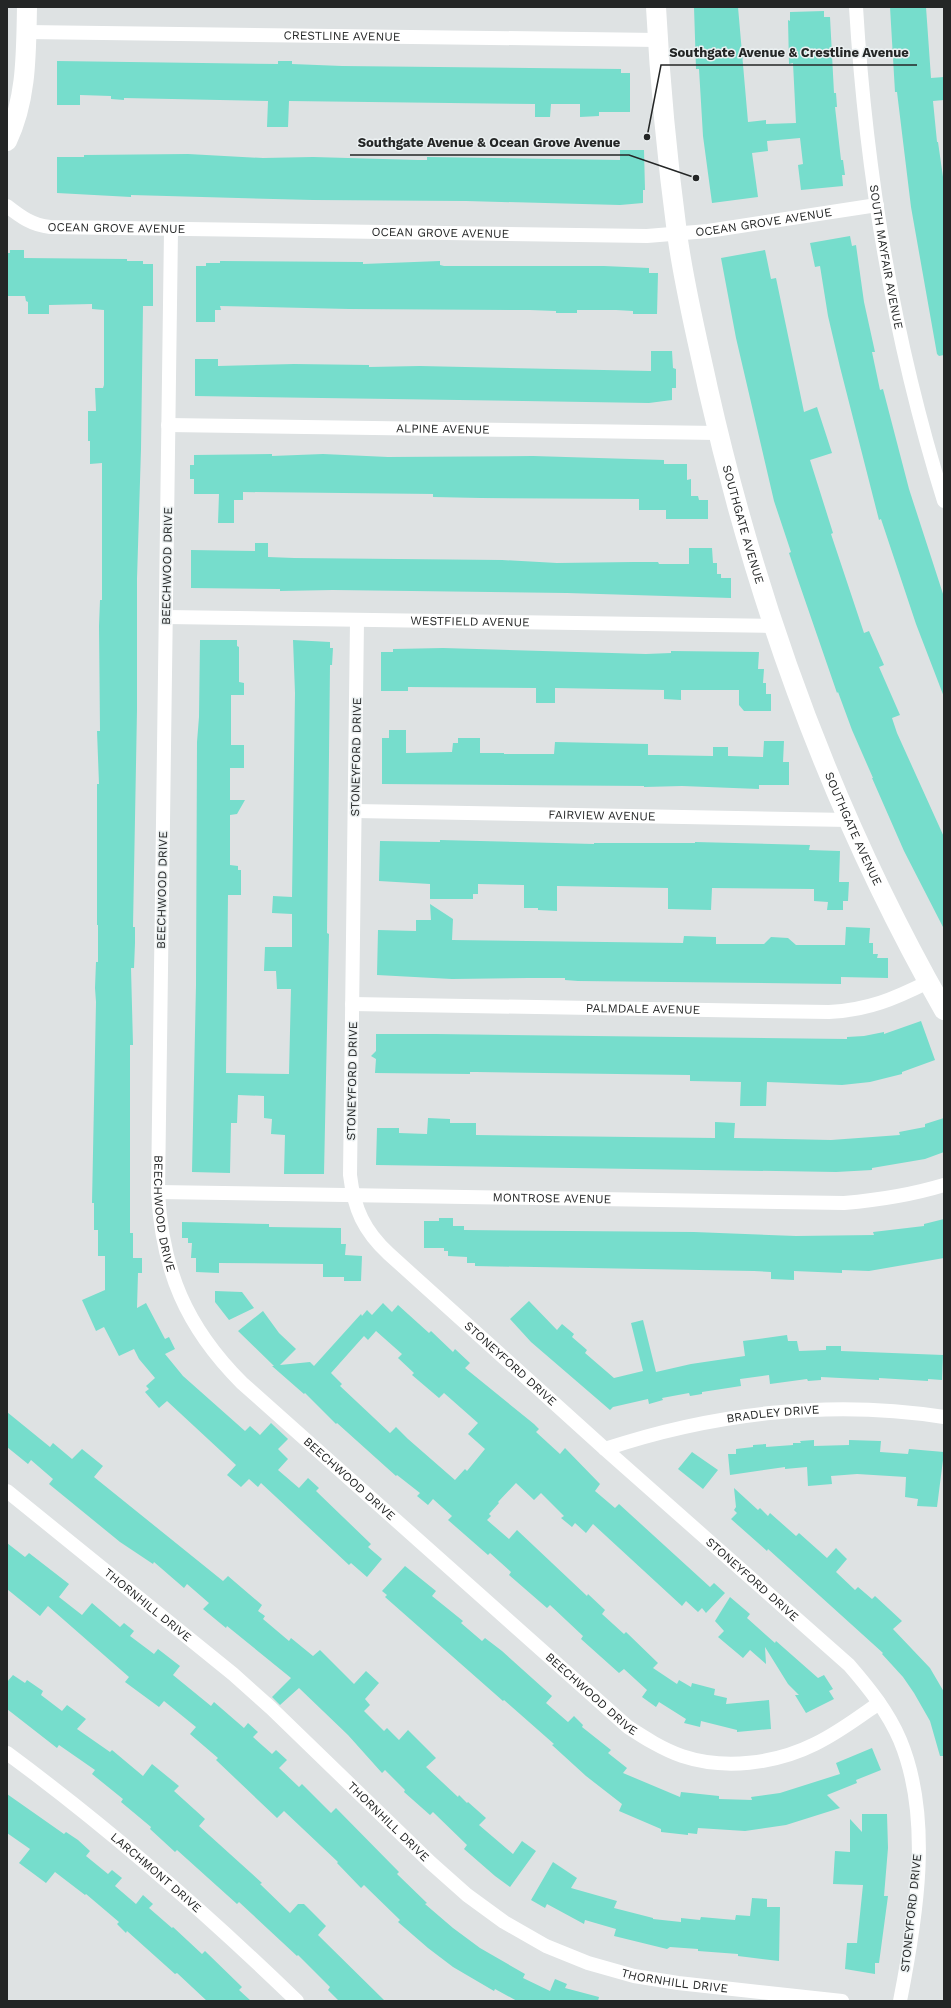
<svg xmlns="http://www.w3.org/2000/svg" width="951" height="2008" font-family="'Work Sans',sans-serif">
<rect width="100%" height="100%" fill="#dee2e3"/>
<path fill="#76ddcc" fill-rule="evenodd" d="M694,7H738L748,122L766,120V124L796,123L793,63L789,64L788,20L790,21V12L824,11V17H830L834,93H836L837,107H835L841,160H843L845,175H842L843,186L801,190L798,165L803,164L800,138L767,141L768,151L752,153L758,197L712,203L703,136L699,69H696Z
M890,7H926L931,78L944,77V100L933,101L937,142H938L944,184V355L939,356L937,354L911,207L897,92H895Z
M57,61L278,64V61H292V64L342,66L621,69V73H630V112H599V116L580,117V104H551L550,117H535V104L289,101L288,127H267L268,101L124,98V100L111,99V96L80,95V105H57Z
M620,150H644L645,190H643V203L620,205L466,201L313,200L131,195V197L57,193V157H84V155L188,154L263,158L313,157L418,160H427V157L620,160Z
M850,236L852,246L856,245L864,302L875,352H872L880,390L883,389L909,489L944,597V697L916,624L881,519L879,520L840,367L828,316L820,266L815,267L810,243Z
M10,250H24V258L127,259V261H143V264H153V306H143L141,449L137,579V710L133,927H135V943L134,968H131L133,1045H130V1233H133V1258H142V1273H138L137,1308L146,1303L165,1339L169,1337L175,1349L165,1354L183,1376L245,1431L250,1426L260,1435L271,1423L288,1439L278,1449L288,1459L278,1470L299,1488L308,1478L319,1488L316,1491L371,1544L368,1547L382,1559L367,1577L351,1563L349,1565L261,1483L258,1487L249,1479L241,1487L227,1475L236,1465L167,1401L159,1408L145,1392L149,1389L146,1386L155,1378L139,1359L134,1349L119,1356L104,1327L96,1331L82,1300L105,1290V1256H98V1230H94V1203H92L96,1002L95,988L96,962H98V925H97V784H99L97,731H100L99,626L100,600H102V463L90,464V441H88V411H96L95,388H103L104,385V310L92,309V304L49,305V314H28V302L26,301L25,296H7V253H10Z
M765,250L771,279L776,278L804,412L817,407L832,453L810,460L833,533L831,534L864,633L869,631L884,665L879,667L900,715L892,718L897,733L944,837V929L904,851L872,778H873L852,730L838,692L837,693L797,577L789,553L791,552L774,501L736,338L721,258Z
M220,261L363,262V264L440,261V265L444,266H604L649,268V273H658L657,314H633V311L616,310H577V313H556V311L530,310L349,309L220,306L221,310H215V322H196V266H206V263H220Z
M651,351H672L673,368L676,369V388H672V400L649,403L195,396V359H218V366L294,364L369,365V367L420,366L651,371Z
M272,454V456L323,454L388,457L533,456L664,460V464H687V480L691,479V496H698L699,500H708V519H666V510H639V499L481,498L433,497V494L243,492V500H234V523H218L219,494H194V479H190V465H194V455Z
M255,543H268V557L294,558L502,560L557,563L633,562H658L659,564H689V548H712L713,563H717V574H721V578H731V598L567,593L333,590L280,591V589L191,588V550L255,551Z
M200,640H237V646L239,647V682L244,683V695H231V745H244V768H230V800H245L237,814L230,815V865L238,866V870H241V895H228L226,1073L289,1074L291,989H277L276,971H264L265,947H292V914L272,913L273,896L292,897L295,693L293,640L330,642V648H333L332,665H330L327,933L329,934L324,1174H284L285,1135L271,1134L272,1119L264,1118V1096L238,1095L237,1123H231L230,1173L192,1172L196,985L197,742L199,717Z
M443,648L646,654L671,653V651L759,652L758,669H764L763,683H766V694H771V711H744L739,705V690H681V700L664,699V690L555,688V703H536V688L408,687V691H381V652H393V649Z
M389,730H406V753L452,752L453,743H458V738H480V753H504V754H554L555,742L648,744V755H657L713,756V747H728V756L763,757L764,741H784L783,762H789V785H759V789L682,786L644,787V786L382,784V738H389Z
M440,840L594,844V843H695V842L810,845L809,850L840,851L839,882H849L848,901H843V910H827L828,902L814,901V889L712,888L711,910L668,909V888L557,886V911L538,910V908H524V885L478,884V894H473V899H430V884L379,881L380,841L440,842Z
M430,904L453,919L452,940L683,943L684,936L716,937V944H764L771,937L788,938L796,945H845L846,927L870,928L869,943H873V954H878L877,958H888V978L841,977V984L578,981L565,980V978H528L452,979L377,975L378,930L416,931V920H431Z
M921,1021L935,1060L902,1072V1074L870,1082L842,1085L767,1082L766,1106H740L741,1082L690,1081V1075L476,1072H470V1074L375,1073L376,1059L371,1056L376,1051V1034H436L847,1039V1037L864,1036L884,1032V1034Z
M428,1118L450,1119V1123H476V1135L715,1138V1122L735,1123L734,1138L831,1140L900,1135L899,1132L925,1127V1124L944,1118V1152L925,1159L872,1168V1170L836,1172L376,1165L377,1128H399V1133L427,1134Z
M439,1218H453V1226H464V1230L694,1232L796,1236L874,1235L873,1232L924,1226V1224L944,1219V1258L869,1271L842,1270V1273L794,1271V1280L771,1279V1272L754,1271L475,1266V1263H467V1257L448,1256V1251H444V1248H424V1221H439Z
M182,1222L269,1224V1227L341,1228V1244H346L345,1255L362,1256L361,1281H344V1277H323V1264L219,1263V1273L196,1272V1258H191L192,1243H188V1238H182Z
M215,1291L242,1292L254,1308L229,1320L215,1302Z
M529,1301L557,1330L562,1324L574,1334L572,1337L587,1350L585,1353L614,1378L643,1371L631,1323L643,1320L656,1372L691,1364L745,1356L743,1341L787,1335L788,1341H797L799,1351L826,1350V1346H841V1351L943,1355L942,1380L928,1379V1381L879,1378V1380L821,1377V1380L808,1381L807,1379L770,1384L769,1375L740,1379L741,1386L702,1392V1394L690,1396L689,1393L662,1398L663,1400L649,1404L648,1399L613,1407L610,1410L531,1342L510,1319Z
M383,1303L392,1312L398,1305L429,1333L431,1331L453,1352L455,1349L470,1363L465,1368L534,1424L539,1429L536,1432L560,1454L565,1448L600,1484L595,1491L615,1508L619,1504L710,1587L714,1583L725,1593L706,1613L702,1608L698,1612L686,1601L682,1606L593,1524L586,1533L575,1523L572,1527L561,1518L564,1516L541,1493L534,1500L516,1483L498,1502L499,1503L489,1514L491,1516L487,1520L509,1539L517,1530L587,1596L588,1594L605,1610L602,1614L624,1634L626,1632L658,1663L653,1668L677,1684L679,1680L691,1687L692,1683L715,1689L714,1695L727,1698L726,1704L769,1700L771,1729L737,1732V1730L701,1721L700,1727L684,1723L686,1719L659,1702L656,1707L642,1697L647,1690L624,1669L619,1673L581,1639L583,1636L550,1605L547,1608L509,1575L511,1572L490,1553L488,1555L448,1520L452,1516L433,1499L428,1505L417,1496L420,1493L397,1475L396,1476L337,1423L336,1424L305,1393L304,1394L272,1366H274L238,1331L263,1311L279,1333L296,1349L280,1365L310,1362L314,1366L361,1314L362,1316L367,1310L372,1315ZM376,1331L402,1354L398,1358L414,1373L412,1375L439,1398L444,1393L478,1423L468,1434L485,1449L467,1471L465,1469L455,1480L408,1439L396,1427L390,1433L340,1386L342,1384L331,1373L364,1336L368,1340Z
M7,1412L50,1447L53,1443L72,1459L82,1449L103,1466L94,1477L223,1581L228,1576L262,1605L258,1611L265,1616L263,1619L289,1641L291,1638L313,1656L320,1650L354,1684L366,1671L379,1683L365,1699L370,1705L364,1711L384,1731L387,1728L399,1740L408,1730L436,1758L426,1767L458,1797L459,1795L467,1803L468,1802L486,1818L479,1825L513,1854L522,1841L536,1851L510,1887L495,1876L464,1849L467,1845L433,1812L430,1815L404,1792L405,1790L385,1770L382,1773L348,1735L299,1688L280,1705L272,1697L291,1678L227,1626L226,1628L203,1609L209,1603L187,1584L184,1588L154,1562L153,1564L120,1542L49,1484L53,1479L31,1460L28,1464L7,1447Z
M814,1440V1446L849,1445V1440L881,1441L880,1452L908,1454L909,1449L944,1452L937,1507L917,1506L918,1499L905,1497L906,1477L857,1474L831,1476L832,1484L808,1486L807,1467L785,1469V1467L730,1475L728,1454H736V1449L753,1447V1445L766,1444V1447L793,1445V1443H801L800,1441Z
M692,1452L718,1470L703,1489L678,1469Z
M734,1488L758,1510L760,1508L768,1516L770,1513L796,1536L799,1533L827,1558L836,1548L847,1559L836,1572L855,1590L858,1587L872,1599L875,1596L902,1621L893,1629L930,1668L944,1692V1756H940L930,1721L914,1693L903,1677L882,1654L883,1653L768,1549L767,1551L731,1519L737,1513L734,1510L736,1507Z
M7,1543L25,1557L29,1553L69,1584L59,1597L82,1615L92,1603L120,1627L124,1623L134,1631L130,1636L154,1654L158,1649L180,1666L173,1675L211,1706L214,1702L244,1728L248,1723L258,1732L253,1737L272,1754L276,1750L287,1760L279,1768L299,1787L302,1784L331,1813L336,1808L399,1872L397,1874L427,1903L425,1904L453,1928L480,1948L525,1974L523,1978L550,1991L555,1979L567,1984L565,1988L599,1997L598,2001H517L495,1989L494,1991L453,1967L428,1948L398,1922L400,1920L364,1885L361,1888L337,1863L338,1862L284,1811L277,1818L216,1760L218,1758L190,1734L196,1727L164,1701L159,1707L125,1682L129,1677L48,1606L40,1616L7,1589Z
M405,1566L436,1591L432,1596L463,1621L461,1623L482,1641L485,1638L502,1651L552,1696L546,1703L568,1722L574,1716L583,1725L582,1727L611,1750L608,1753L627,1768L623,1773L680,1797L681,1792L719,1796V1799L752,1800L751,1797L780,1793L840,1774L836,1763L872,1748L881,1770L856,1780L857,1783L827,1795L840,1808L786,1825L745,1831L698,1828L697,1834L688,1833V1835L661,1832V1829L619,1811L622,1804L586,1776L552,1745L554,1744L504,1700L503,1701L385,1597L387,1595L382,1591Z
M730,1597L750,1614L747,1618L775,1643L776,1641L818,1678L824,1675L833,1689L829,1691L834,1699L806,1713L795,1695H799L788,1684L765,1647L766,1664L750,1650L743,1658L718,1637L724,1631L715,1621Z
M13,1675L25,1683L27,1680L43,1691L41,1695L62,1711L67,1705L86,1719L77,1729L110,1752L112,1750L143,1776L152,1764L179,1786L174,1791L205,1819L199,1826L262,1883L260,1884L290,1913L298,1904H304L326,1926L318,1935L385,2001H339L328,1990L330,1987L298,1955L297,1956L239,1902L237,1904L177,1850L175,1852L150,1829L151,1827L121,1802L123,1799L92,1774L95,1770L59,1745L57,1748L7,1709V1682Z
M7,1794L64,1834L66,1832L78,1840L90,1851L86,1856L108,1874L112,1870L122,1878L115,1886L136,1904L143,1895L153,1904L149,1908L172,1928L173,1927L202,1954L205,1951L242,1987L239,1990L251,2001H207L177,1973L175,1974L127,1931L126,1933L117,1924L119,1922L86,1894L85,1895L55,1872L46,1883L19,1863L30,1849L7,1833Z
M862,1814H887L888,1848L884,1896H888L879,1963H875V1974L845,1969L847,1943H857L863,1885L833,1884L835,1851L850,1852V1819L862,1832Z
M553,1862L577,1878L571,1888L617,1901L614,1908L653,1918V1919L681,1922V1918L700,1920L701,1917L735,1920L736,1915L750,1916L752,1898L767,1899V1907H780L779,1961L738,1956V1954L698,1951V1949L670,1947L667,1949L614,1936L616,1929L585,1920L584,1924L547,1904L545,1908L531,1900Z"/>
<g fill="none" stroke-linecap="round" stroke-linejoin="round">
<g stroke="#fff" stroke-width="14">
<path id="s1" d="M856,7C866,174 894,341 944,501"/>
<path id="s2" d="M26,32L658,40"/>
<path id="s3" d="M7,206C21,217 32,225 50,227L647,236L708,231L877,205"/>
<path id="s4" d="M171,230L158,1192C162,1270 186,1327 242,1383L628,1727C645,1738 662,1749 682,1756C724,1770 775,1764 815,1744C838,1733 859,1717 879,1703"/>
<path id="s5" d="M168,425L718,433"/>
<path id="s6" d="M166,617L773,626"/>
<path id="s7" d="M357,621L350,1175C354,1209 364,1231 389,1254L605,1449L849,1665C869,1688 888,1712 900,1740C933,1819 916,1920 900,2001"/>
<path id="s8" d="M355,811L849,820"/>
<path id="s9" d="M352,1004L829,1012C868,1010 894,999 928,982"/>
<path id="s10" d="M158,1192L844,1203C879,1200 911,1195 944,1185"/>
<path id="s11" d="M605,1449C713,1413 831,1399 944,1417"/>
<path id="s12" d="M7,1491L233,1674L271,1708L431,1863L467,1895L504,1922L546,1946L588,1963L634,1976L678,1983L842,2001"/>
<path id="s13" d="M7,1753C110,1829 205,1912 297,2001"/>
</g>
<g stroke="#fff" stroke-width="20">
<path id="s14" d="M656,7C660,83 667,158 677,233C684,286 697,338 708,389C757,606 834,817 944,1010"/>
<path d="M7,141C27,99 26,53 27,7"/>
</g>
</g>
<g text-anchor="middle" stroke-width="3" stroke-linejoin="round" paint-order="stroke">
<g font-size="12" fill="#242626" stroke="#ebf0f1">
<text dy="4" stroke="none"><textPath href="#s2" startOffset="316">CRESTLINE AVENUE</textPath></text>
<text dy="4" stroke="none"><textPath href="#s3" startOffset="763">OCEAN GROVE AVENUE</textPath></text>
<text dy="4" stroke="none"><textPath href="#s3" startOffset="115">OCEAN GROVE AVENUE</textPath></text>
<text dy="4" stroke="none"><textPath href="#s3" startOffset="439">OCEAN GROVE AVENUE</textPath></text>
<text dy="4" stroke="none"><textPath href="#s1" startOffset="252">SOUTH MAYFAIR AVENUE</textPath></text>
<text dy="4" stroke="none"><textPath href="#s5" startOffset="275">ALPINE AVENUE</textPath></text>
<text dy="4" stroke="none"><textPath href="#s14" startOffset="526">SOUTHGATE AVENUE</textPath></text>
<text transform="translate(167 566) rotate(-89)" y="4">BEECHWOOD DRIVE</text>
<text dy="4" stroke="none"><textPath href="#s6" startOffset="304">WESTFIELD AVENUE</textPath></text>
<text transform="translate(356 757) rotate(-89)" y="4">STONEYFORD DRIVE</text>
<text dy="4" stroke="none"><textPath href="#s8" startOffset="247">FAIRVIEW AVENUE</textPath></text>
<text dy="4" stroke="none"><textPath href="#s14" startOffset="850">SOUTHGATE AVENUE</textPath></text>
<text transform="translate(162 890) rotate(-89)" y="4">BEECHWOOD DRIVE</text>
<text dy="4" stroke="none"><textPath href="#s9" startOffset="291">PALMDALE AVENUE</textPath></text>
<text transform="translate(352 1081) rotate(-89)" y="4">STONEYFORD DRIVE</text>
<text dy="4" stroke="none"><textPath href="#s10" startOffset="394">MONTROSE AVENUE</textPath></text>
<text dy="4" stroke="none"><textPath href="#s4" startOffset="984">BEECHWOOD DRIVE</textPath></text>
<text dy="4" stroke="none"><textPath href="#s7" startOffset="808">STONEYFORD DRIVE</textPath></text>
<text dy="4" stroke="none"><textPath href="#s11" startOffset="172">BRADLEY DRIVE</textPath></text>
<text dy="4" stroke="none"><textPath href="#s4" startOffset="1320">BEECHWOOD DRIVE</textPath></text>
<text dy="4" stroke="none"><textPath href="#s7" startOffset="1132">STONEYFORD DRIVE</textPath></text>
<text dy="4" stroke="none"><textPath href="#s12" startOffset="181">THORNHILL DRIVE</textPath></text>
<text dy="4" stroke="none"><textPath href="#s4" startOffset="1644">BEECHWOOD DRIVE</textPath></text>
<text dy="4" stroke="none"><textPath href="#s12" startOffset="505">THORNHILL DRIVE</textPath></text>
<text dy="4" stroke="none"><textPath href="#s13" startOffset="191">LARCHMONT DRIVE</textPath></text>
<text transform="translate(911 1913) rotate(-84)" y="4">STONEYFORD DRIVE</text>
<text dy="4" stroke="none"><textPath href="#s12" startOffset="841">THORNHILL DRIVE</textPath></text>
</g>
</g>
<path fill="none" stroke="#242626" stroke-width="1.5" d="M647 137L661 65H917M696 178L629 155H350"/>
<g fill="#242626" stroke="#ebf0f1" stroke-width="1.5">
<circle cx="647" cy="137" r="4"/>
<circle cx="696" cy="178" r="4"/>
</g>
<g font-size="13" text-anchor="middle" font-weight="bold" fill="#242626" stroke="#ebf0f1" stroke-width="3" stroke-linejoin="round" paint-order="stroke">
<text x="789" y="57">Southgate Avenue &amp; Crestline Avenue</text>
<text x="489" y="147">Southgate Avenue &amp; Ocean Grove Avenue</text>
</g>
<rect width="951" height="2008" fill="none" stroke="#242626" stroke-width="16"/>
</svg>
